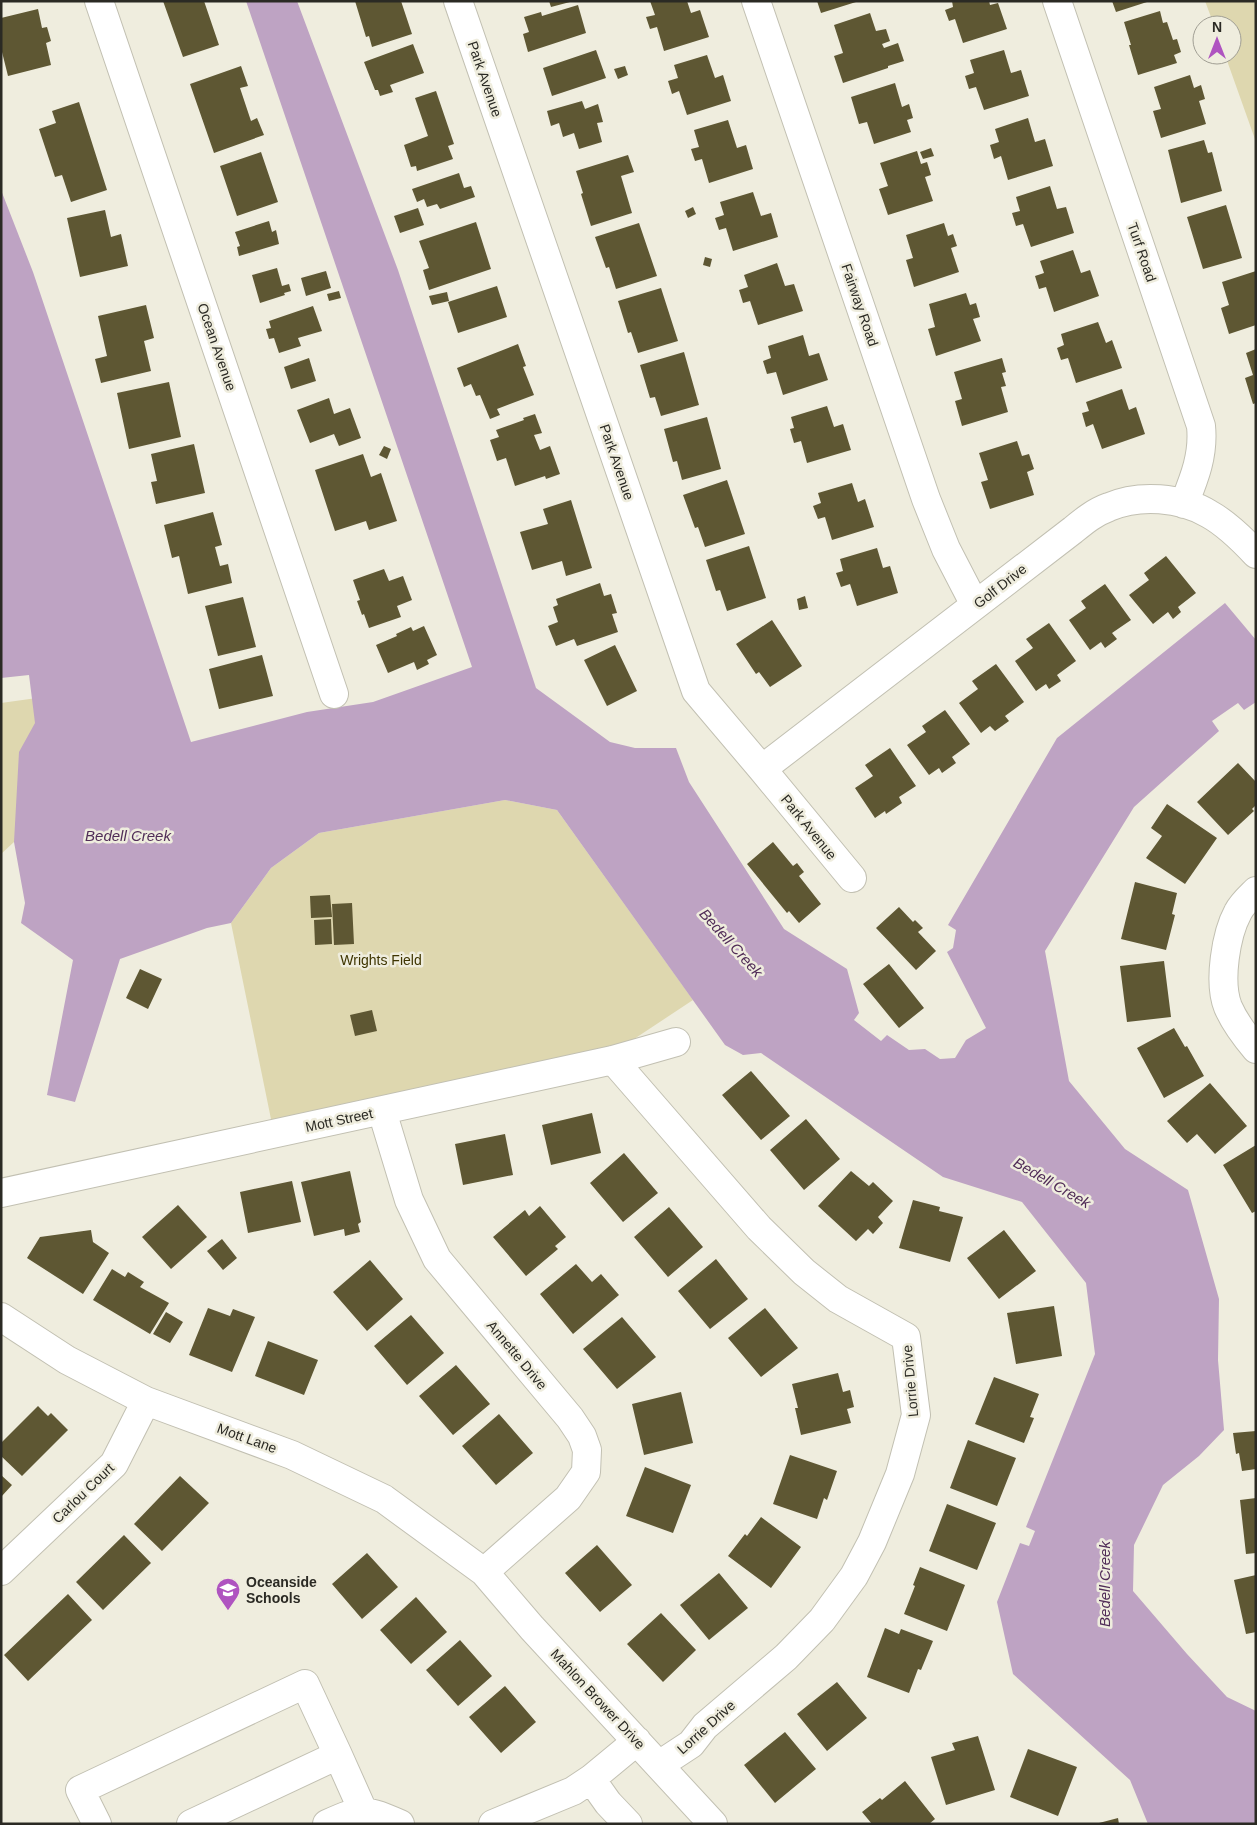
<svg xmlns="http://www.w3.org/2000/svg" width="1257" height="1825" font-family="Arial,sans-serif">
<rect width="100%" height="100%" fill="#efedde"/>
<path fill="#ded7af" d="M1205,1H1256V142L1225,55H1232V25H1214Z
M44,697L54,740L14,842L1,854V703Z
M505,800L557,810L693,1000L622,1047L272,1124L231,923L271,868L319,833Z"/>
<path fill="#bea3c3" d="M246,1H297L398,270L536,688L610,742L635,748H676L689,782L784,929L847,969L859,1013L854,1020L881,1041L887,1035L909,1050L925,1049L940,1059L955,1058L966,1040L986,1028L947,952L953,948L956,930L948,925L1057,738L1225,603L1256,640V702L1244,710L1238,703L1212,721L1219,731L1134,807L1045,951L1069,1081L1125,1149L1188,1190L1219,1299L1218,1360L1224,1430L1199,1456L1163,1485L1134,1545L1133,1591L1187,1654L1227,1697L1256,1711V1824H1148L1130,1780L1013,1674L997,1602L1020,1543L1029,1546L1035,1531L1026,1527L1095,1354L1086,1283L1022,1202L943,1177L761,1053L743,1055L725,1045L557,810L505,800L319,833L271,868L231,923L207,928L120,959L75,1102L47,1095L73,960L21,923L25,903L14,842L19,752L35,723L29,675L1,678V190L33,272L191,742L307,712L373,702L472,667Z"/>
<path fill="#5e5733" d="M163,1H204L219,45L183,57Z
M355,1H401L412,34L372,47L369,36L366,37Z
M549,1H570V2L551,7Z
M650,1H687L691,13L700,10L709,37L664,51L657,27L650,29L646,17L655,15Z
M817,1H856V2L821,13Z
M952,1H989L990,5L998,3L1007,29L963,43L955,19L949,21L945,10L953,7Z
M1112,1H1147V2L1116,12Z
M578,5L586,33L528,52L523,34L529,32L524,17L541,12L542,16Z
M38,9L42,28L47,27L51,41L46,43L51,65L8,76L1,48V18Z
M1160,11L1163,23L1167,22L1173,40L1177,39L1181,52L1174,55L1177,63L1138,75L1129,45H1131L1124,22Z
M870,13L876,31L886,29L890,41L882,44L884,48L898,43L904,61L888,66V68L843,83L834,56L843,53L834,25Z
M413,44L424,73L390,85L393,92L380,96L378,90H375L364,62Z
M596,50L606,78L552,96L543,68Z
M1004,50L1011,73L1021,70L1029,96L984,110L976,87L969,89L965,76L974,73L970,60Z
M707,55L715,78L723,75L731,101L687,115L679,91L672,94L668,81L678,78L674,65Z
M241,66L248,86L240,88L251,121L257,118L264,135L214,153L190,84Z
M625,66L628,75L618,79L614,69Z
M1190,75L1194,88L1201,85L1205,99L1199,101L1206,124L1161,138L1153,111L1161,109L1154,87Z
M895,83L902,107L909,104L913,118L907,120L911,132L874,144L867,122L859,124L851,97Z
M436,91L454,144L448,146L453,159L417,171L416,166L411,167L404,145L428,136L415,98Z
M582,101L585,109L598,104L603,122L597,123L602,142L579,149L574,133L563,137L559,123L551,126L547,111Z
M79,102L107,190L71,202L62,175L55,177L39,129L56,123L52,111Z
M1028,118L1035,142L1045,139L1053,166L1008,180L1001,156L994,159L990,145L999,142L995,129Z
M728,120L737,148L746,145L753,169L709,183L702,159L695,161L691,149L699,147L694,130Z
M1204,140L1208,153L1212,152L1222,191L1181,203L1168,150Z
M931,148L934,156L923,159L920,152Z
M917,151L921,164L927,162L931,175L925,177L933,201L888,215L879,189L888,186L880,163Z
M261,152L278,202L237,216L220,166Z
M628,155L634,172L621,176L632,213L591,226L581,194L583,193L576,171Z
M459,173L464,188L471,186L475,197L440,209L437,204L427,207L424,199L417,202L412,189Z
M1050,186L1057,209L1066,207L1074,233L1031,247L1023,224L1016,226L1012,213L1020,211L1016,197Z
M753,192L761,216L771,213L778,237L733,251L726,228L719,230L715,218L724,215L720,202Z
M1226,205L1242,258L1203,269L1187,217Z
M693,207L696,214L688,218L685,211Z
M418,208L424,225L400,233L394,216Z
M105,210L111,237L121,234L128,266L80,277L67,218Z
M269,221L272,232L276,230L279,244L239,256L237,247L240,246L235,232Z
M476,222L491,269L429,290L423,270L429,268L419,241Z
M639,223L657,276L616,289L609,267L606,268L595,237Z
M944,223L948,236L953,234L957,246L951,248L959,272L914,287L906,260L913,258L906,235Z
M1073,250L1081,273L1090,270L1099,296L1054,312L1046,287L1039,289L1035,276L1044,273L1040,261Z
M705,257L712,259L710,267L703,265Z
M777,263L785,286L794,284L803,311L758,325L750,301L743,303L739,290L748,287L744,275Z
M277,268L282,286L289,284L291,291L284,293L285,295L260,303L252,275Z
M326,271L331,288L306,296L301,278Z
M1256,271V325L1229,334L1221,308L1229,305L1222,282Z
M497,286L507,317L458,333L448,302Z
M661,288L678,341L638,353L631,332L628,333L618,301Z
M339,291L341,298L329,301L327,294Z
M447,292L449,301L432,305L429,296Z
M966,293L970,305L976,303L980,317L973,319L981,341L936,356L928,329L935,327L929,304Z
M146,305L154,338L144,341L151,371L101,383L95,359L107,356L98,316Z
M313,306L322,331L298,338L301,346L279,353L274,338L269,339L266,329L271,328L269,321Z
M1098,322L1106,343L1112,340L1122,368L1076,383L1068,358L1061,360L1057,348L1064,345L1061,334Z
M803,335L809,356L819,353L828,380L783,395L776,372L767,374L763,361L771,358L768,346Z
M518,344L526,366L523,367L534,395L497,409L500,415L490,419L480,395L476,396L471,384L464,387L457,368Z
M1256,349V403L1253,404L1245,378L1253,375L1246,353Z
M684,352L699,405L661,416L655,397L650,398L640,365Z
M309,358L316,381L291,389L284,367Z
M1002,358L1006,372L1002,373L1006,386L1001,387L1008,412L962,426L955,401L962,399L954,372Z
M169,382L181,437L129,449L117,393Z
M1122,389L1129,410L1136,407L1145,434L1102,449L1093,424L1086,427L1082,413L1089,411L1086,402Z
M329,398L334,414L350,408L361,438L339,446L334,434L310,443L297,410Z
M827,406L834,427L843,424L851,450L807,463L801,441L794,443L790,429L794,428L791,417Z
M535,414L542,433L534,435L540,450L550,446L560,474L546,479L545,476L515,486L506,458L497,461L490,440L499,437L496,430L524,420L523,418Z
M707,417L721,469L682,480L677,461L673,462L664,429Z
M1017,441L1022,456L1029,454L1034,469L1027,472L1034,495L990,509L981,482L988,480L979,453Z
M194,444L205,493L156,504L151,482L157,481L151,454Z
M384,446L391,449L387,459L379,455Z
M363,454L371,477L381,473L397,521L369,530L366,521L335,531L315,470Z
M727,480L745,534L705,547L698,527L695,528L683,495Z
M852,483L858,502L865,499L874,527L832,540L825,517L818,519L813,506L821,503L818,493Z
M571,500L592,568L566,576L562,561L532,570L520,532L548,524L543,509Z
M213,512L222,545L215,547L220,566L228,564L232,583L188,594L179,556L172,558L164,525Z
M749,546L766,598L727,611L720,590L716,591L706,560Z
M877,548L883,568L890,566L898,593L857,606L850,584L841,587L836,573L843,571L840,559Z
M1166,556L1196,593L1178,607L1181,612L1173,619L1168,612L1153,624L1129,595L1149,580L1144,573Z
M384,569L389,581L403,576L412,600L397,606L401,617L369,628L364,614L362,615L357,601L360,600L353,580Z
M600,583L604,596L611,594L617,613L612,614L618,632L577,646L574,639L556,646L548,626L558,622L553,607L558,605L556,599Z
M1105,584L1131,620L1112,633L1117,639L1105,648L1101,642L1090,650L1069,620L1086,608L1081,601Z
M805,596L808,608L799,610L797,599Z
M243,597L256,647L218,656L205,606Z
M772,620L802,666L770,687L759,672L756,674L736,644Z
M1049,623L1076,661L1057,675L1061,681L1049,689L1046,684L1036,691L1015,661L1033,648L1026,639Z
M424,626L437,655L427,660L429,664L417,670L414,662L388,673L376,645L397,636L396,634L411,627L413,631Z
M615,645L637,691L607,706L584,660Z
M262,655L273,696L219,709L209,669Z
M996,664L1024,702L1005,716L1009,721L995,731L990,726L981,733L959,703L978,689L972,681Z
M945,710L970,744L952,757L956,763L942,773L939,768L929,775L907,745L926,732L922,726Z
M890,748L916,786L899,797L902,803L886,814L885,811L875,818L855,788L873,776L865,765Z
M1238,763L1256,782V805L1252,809L1254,811L1228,835L1197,802Z
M1167,804L1217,838L1185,884L1146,858L1162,836L1151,828Z
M773,842L793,866L797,863L804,872L799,876L821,904L799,923L789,911L787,913L747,864Z
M1135,882L1177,893L1172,914L1175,915L1166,950L1121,939Z
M330,895L332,917L311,918L310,896Z
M352,903L354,944L334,945L332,904Z
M899,907L913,922L915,920L923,928L918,932L936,951L916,970L876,928Z
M331,919L332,944L315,945L314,920Z
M1164,961L1171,1017L1127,1022L1120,966Z
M889,964L924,1008L899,1028L863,984Z
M140,969L162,979L148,1009L126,998Z
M372,1010L377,1031L355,1036L350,1015Z
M1174,1028L1185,1047L1187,1046L1204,1076L1164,1098L1137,1048Z
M751,1071L790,1116L761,1140L722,1095Z
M1210,1083L1247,1126L1215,1154L1197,1134L1187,1143L1167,1121Z
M592,1113L601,1153L551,1165L542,1125Z
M806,1119L840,1159L804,1190L770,1150Z
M505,1134L513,1175L463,1185L455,1144Z
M1256,1145V1211L1252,1213L1223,1165Z
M624,1153L658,1193L623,1222L590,1183Z
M350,1171L361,1222L358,1224L360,1232L345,1236L344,1229L314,1236L301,1182Z
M851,1171L869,1186L873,1182L893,1201L878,1217L883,1223L873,1234L868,1229L856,1241L818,1206Z
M292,1181L301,1222L248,1233L240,1192Z
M913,1200L940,1207L939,1211L963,1217L950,1262L899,1248Z
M178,1205L207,1237L171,1269L142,1237Z
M540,1206L566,1237L555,1246L558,1249L526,1276L493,1237L525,1210L529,1216Z
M669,1207L703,1247L668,1277L634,1237Z
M91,1230L93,1242L109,1253L83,1294L27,1258L40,1237Z
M1004,1230L1036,1271L999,1299L967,1258Z
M222,1239L237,1258L223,1270L207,1251Z
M716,1259L748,1299L710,1329L678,1291Z
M370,1260L403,1299L367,1331L333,1292Z
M576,1264L592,1282L601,1274L619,1295L573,1334L540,1294Z
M112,1269L125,1277L128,1272L144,1282L140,1287L169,1303L150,1334L93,1300Z
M1054,1306L1062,1356L1016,1364L1007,1313Z
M208,1308L230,1316L233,1309L255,1317L232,1372L189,1355Z
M765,1308L798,1348L761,1377L728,1338Z
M166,1312L183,1322L170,1343L153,1334Z
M411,1315L444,1353L407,1385L374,1346Z
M622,1317L656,1357L617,1389L583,1349Z
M268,1341L318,1360L304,1395L255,1376Z
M456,1365L490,1404L453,1435L419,1396Z
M838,1373L843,1392L850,1390L854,1407L847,1409L851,1423L801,1435L795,1408H798L792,1384Z
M994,1377L1039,1394L1030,1417L1034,1418L1024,1443L975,1424Z
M681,1392L693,1443L644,1455L632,1404Z
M38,1406L48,1416L51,1413L68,1430L22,1476L1,1456V1443Z
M499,1414L533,1453L496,1485L462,1446Z
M1256,1431V1469L1242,1471L1239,1453L1236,1454L1233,1433Z
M968,1440L1016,1458L997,1506L950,1488Z
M790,1455L837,1471L827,1500L824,1498L817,1519L773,1504Z
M645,1467L691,1485L673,1533L626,1516Z
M1,1475L12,1485L1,1497Z
M180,1476L209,1503L162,1551L134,1524Z
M1256,1498V1553L1246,1554L1240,1500Z
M947,1504L996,1523L977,1570L929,1551Z
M761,1517L801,1547L771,1588L728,1556L745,1534L747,1536Z
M124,1535L151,1563L103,1610L76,1582Z
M597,1545L632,1585L600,1612L565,1573Z
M367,1553L398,1587L362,1619L332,1584Z
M920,1567L965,1585L947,1631L904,1614L915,1586L913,1585Z
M719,1573L748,1608L709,1640L680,1605Z
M1256,1575V1632L1246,1634L1234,1580Z
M68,1594L92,1620L28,1681L4,1655Z
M416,1597L447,1632L411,1664L380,1630Z
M661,1613L696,1650L663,1682L627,1644Z
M885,1628L899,1634L901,1629L933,1641L921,1670L918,1669L909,1693L867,1677Z
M460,1640L492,1676L458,1706L426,1670Z
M837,1682L867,1718L827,1751L797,1714Z
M505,1686L536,1722L501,1753L469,1717Z
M785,1732L816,1769L775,1803L744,1765Z
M978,1736L995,1790L946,1805L931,1757L955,1750L952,1743Z
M1028,1749L1077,1767L1058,1816L1010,1797Z
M905,1781L935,1819L929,1824H872L862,1812L880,1798L882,1800Z
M1118,1818L1119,1824H1099V1823Z"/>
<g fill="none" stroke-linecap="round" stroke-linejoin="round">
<defs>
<path id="minor" d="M99,1L334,694
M458,1L696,691L762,769L852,878
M756,1L926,499L946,549L975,605
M1057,1L1201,426C1204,455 1194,479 1184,504
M762,769L1073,530C1084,521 1095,512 1109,507C1139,494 1181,497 1209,514C1227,524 1242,539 1256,554
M1256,891C1250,897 1242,904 1238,912C1226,934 1218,982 1228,1007C1235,1023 1245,1036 1256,1049
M613,1060L759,1228L804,1272L838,1299L906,1337L916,1415L900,1474L872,1542L854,1576L822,1620L786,1657L705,1726L691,1744L659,1765
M382,1111L409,1200L437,1259L570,1418L582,1436L587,1450L586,1472L568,1498L484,1572
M1,1193L613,1060L676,1042
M1,1317L67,1360L146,1401L292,1455L384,1499L484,1572L532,1628L713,1824
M1,1571L114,1464L146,1401
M338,1755L363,1811
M591,1779L608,1803L628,1824
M97,1824L80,1790L305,1684L338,1755L191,1824
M327,1824C362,1808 366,1809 400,1824
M493,1824L573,1791L591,1779L637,1741"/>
</defs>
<use href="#minor" stroke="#c2c0b2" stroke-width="30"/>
<use href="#minor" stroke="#fff" stroke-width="28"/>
</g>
<defs>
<symbol id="school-pin" viewBox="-11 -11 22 30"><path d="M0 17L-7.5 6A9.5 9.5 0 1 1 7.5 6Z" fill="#af54c0" stroke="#efedde"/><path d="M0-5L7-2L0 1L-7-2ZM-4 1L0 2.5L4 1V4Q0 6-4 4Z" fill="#fff"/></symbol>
</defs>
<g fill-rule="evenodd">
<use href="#school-pin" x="214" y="1576" width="28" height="38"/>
</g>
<g text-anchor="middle" stroke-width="5" stroke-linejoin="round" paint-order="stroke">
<g font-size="14" fill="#2b2a24" stroke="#efedde">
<text transform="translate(485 79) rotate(71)" y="5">Park Avenue</text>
<text transform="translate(1142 252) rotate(71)" y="5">Turf Road</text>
<text transform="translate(860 305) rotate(71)" y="5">Fairway Road</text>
<text transform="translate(217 347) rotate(71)" y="5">Ocean Avenue</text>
<text transform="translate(617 462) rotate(71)" y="5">Park Avenue</text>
<text transform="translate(1000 586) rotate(-38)" y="5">Golf Drive</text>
<text transform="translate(809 827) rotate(51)" y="5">Park Avenue</text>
<text transform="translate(339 1120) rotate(-12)" y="5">Mott Street</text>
<text transform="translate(517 1355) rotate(50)" y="5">Annette Drive</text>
<text transform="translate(910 1381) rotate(-95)" y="5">Lorrie Drive</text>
<text transform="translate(247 1438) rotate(20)" y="5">Mott Lane</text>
<text transform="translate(83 1493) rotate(-44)" y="5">Carlou Court</text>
<text transform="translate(598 1699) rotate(47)" y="5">Mahlon Brower Drive</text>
<text transform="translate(706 1727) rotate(-42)" y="5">Lorrie Drive</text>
</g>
<g font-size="14" fill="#3e3501" stroke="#efedde">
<text x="381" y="965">Wrights Field</text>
</g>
<g font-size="14" font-weight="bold" fill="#2b2a24" stroke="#efedde" text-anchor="start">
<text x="246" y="1587">Oceanside<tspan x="246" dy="16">Schools</tspan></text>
</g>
<g font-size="15" font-style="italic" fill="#502c57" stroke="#efedde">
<text x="128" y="841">Bedell Creek</text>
<text transform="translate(731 943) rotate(48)" y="5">Bedell Creek</text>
<text transform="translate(1052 1183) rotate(30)" y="5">Bedell Creek</text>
<text transform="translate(1105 1584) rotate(-90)" y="5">Bedell Creek</text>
</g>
</g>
<rect width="1257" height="1825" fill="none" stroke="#2b2a24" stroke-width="5"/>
<g transform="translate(1217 40)"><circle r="24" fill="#efedde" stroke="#a19f94"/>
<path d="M0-4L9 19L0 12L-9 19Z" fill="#af54c0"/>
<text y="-8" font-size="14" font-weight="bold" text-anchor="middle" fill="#2b2a24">N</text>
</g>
</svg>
